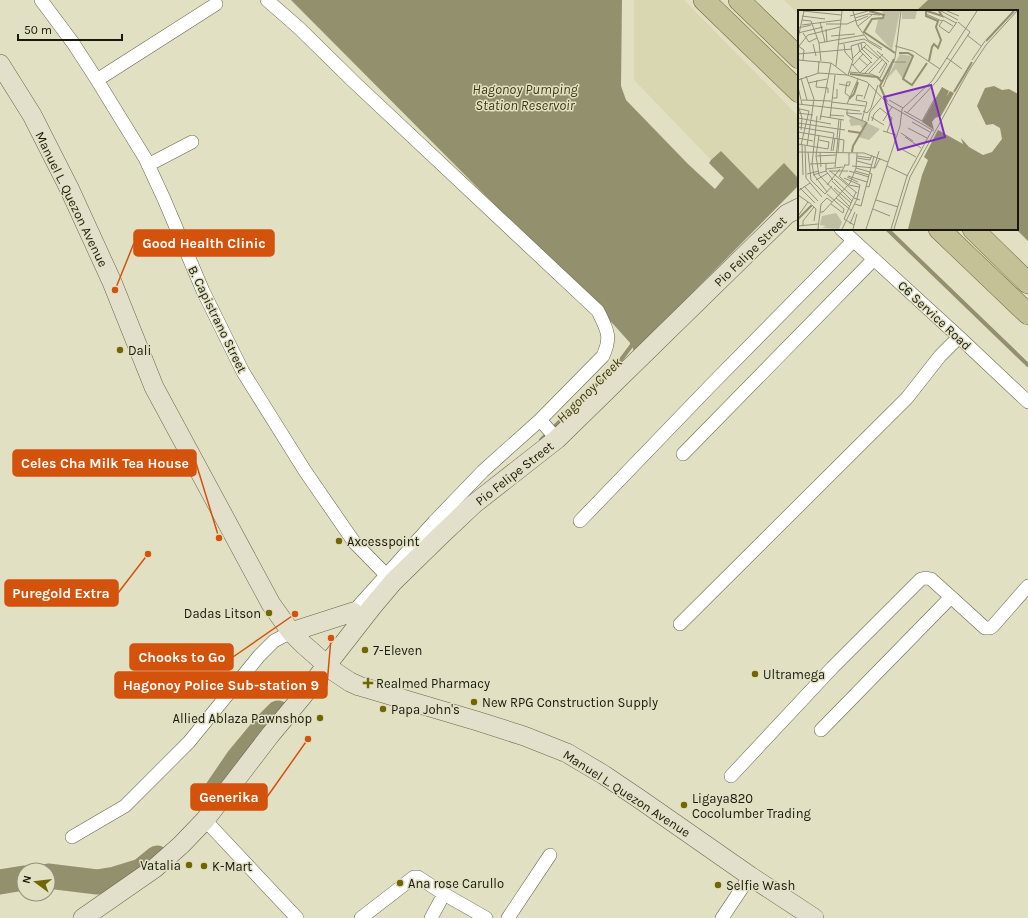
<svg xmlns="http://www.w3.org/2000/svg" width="1028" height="918" font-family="Karla,sans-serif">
<rect width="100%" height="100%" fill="#e2e0c3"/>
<path fill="#d9d6b2" d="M634,0H684L799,117V175L797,177L784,164L758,189L721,151L711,160L634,80Z
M784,0H928L916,11H799V15Z"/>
<path fill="#93906e" d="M291,0H622L621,86L626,100L688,164L715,189L724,178L709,163L711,160L721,151L758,189L784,163L797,177L799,175V185L634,352L632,345L614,325Z
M928,0H1028V241L1016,229H1017V11H916Z"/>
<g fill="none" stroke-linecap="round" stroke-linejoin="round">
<path stroke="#93906e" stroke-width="4" d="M887,229L1028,365
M541,440L617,365L632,345V340"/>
<path stroke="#93906e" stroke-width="25" d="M208,803L238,759L268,723L278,713
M48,876L97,882L115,879L141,871L157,858
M0,882L24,878"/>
<defs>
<path id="street" d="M41,0L73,43L97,80L145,158L164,199L203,291L243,372L305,471L354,542L392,581
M267,0L299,28L354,82L598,311C607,330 612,336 603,356L540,420L483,471L434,522L353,612
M97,80L216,4
M148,165L192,142
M841,229L959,337L1028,402
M540,420L557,439
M683,454L874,259
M580,521L712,384L853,241
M680,624L907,398L940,356L959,337
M821,730L951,597L985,628H990L993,626L1028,586
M731,776L832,668L921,579L926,578L931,579L951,597
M205,820L297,918
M72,837L125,806L189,742L259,656L274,641L291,632
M361,918L414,877H418L444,894L486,918
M431,918L444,894
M508,918L550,855
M722,918L750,876"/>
<path id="secondary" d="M0,64L32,115L69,188L112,282L154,387L271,604L291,632L304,645L335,672L350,682L359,686L477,721L524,736L567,753L604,775L641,800L750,876L814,918
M291,632L353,612
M83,918L155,868L181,845L205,820L271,734L301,698L372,607L393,582L440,536L474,504L557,439L787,214L799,208"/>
<path id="primary" d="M704,0L799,92
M739,0L799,58
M939,229L1028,314
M973,229L1028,283"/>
</defs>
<use href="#street" stroke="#67654b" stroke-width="14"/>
<use href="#secondary" stroke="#67654b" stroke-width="20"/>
<use href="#primary" stroke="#6f6b39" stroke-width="22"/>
<use href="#street" stroke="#fff" stroke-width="13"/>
<use href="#secondary" stroke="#e2e0cb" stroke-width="19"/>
<use href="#primary" stroke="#c5c197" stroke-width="21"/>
</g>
<g fill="#716700" stroke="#e2e0c3" stroke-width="1.5">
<circle cx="120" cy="350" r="4"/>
<circle cx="339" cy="541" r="4"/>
<circle cx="269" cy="613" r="4"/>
<circle cx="365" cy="650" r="4"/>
<circle cx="755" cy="674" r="4"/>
<path d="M366 677h4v4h4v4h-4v4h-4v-4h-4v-4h4z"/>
<circle cx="474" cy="702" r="4"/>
<circle cx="383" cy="709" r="4"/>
<circle cx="320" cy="718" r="4"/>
<circle cx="684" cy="805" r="4"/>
<circle cx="189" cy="865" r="4"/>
<circle cx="204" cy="866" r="4"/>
<circle cx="400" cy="883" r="4"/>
<circle cx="718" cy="885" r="4"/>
</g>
<g text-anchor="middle" stroke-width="3" stroke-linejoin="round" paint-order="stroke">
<g font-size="13" fill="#19180d" stroke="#e2e0c3">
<text transform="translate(72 199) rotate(64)" y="5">Manuel L. Quezon Avenue</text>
<text transform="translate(750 251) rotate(-44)" y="5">Pio Felipe Street</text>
<text transform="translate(935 315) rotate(43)" y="5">C6 Service Road</text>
<text transform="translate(218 319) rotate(64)" y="5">B. Capistrano Street</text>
<text transform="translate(514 473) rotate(-38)" y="5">Pio Felipe Street</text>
<text transform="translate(627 793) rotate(33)" y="5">Manuel L. Quezon Avenue</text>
</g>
<g font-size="13" fill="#19180d" stroke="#e2e0c3" text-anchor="start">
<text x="128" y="355">Dali</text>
<text x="347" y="546">Axcesspoint</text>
<text x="261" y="618" text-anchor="end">Dadas Litson</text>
<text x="373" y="655">7-Eleven</text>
<text x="763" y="679">Ultramega</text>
<text x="376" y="688">Realmed Pharmacy</text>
<text x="482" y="707">New RPG Construction Supply</text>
<text x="391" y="714">Papa John's</text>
<text x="312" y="723" text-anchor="end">Allied Ablaza Pawnshop</text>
<text x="692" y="803">Ligaya820<tspan x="692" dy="15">Cocolumber Trading</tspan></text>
<text x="181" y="870" text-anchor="end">Vatalia</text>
<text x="212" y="871">K-Mart</text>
<text x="408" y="888">Ana rose Carullo</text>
<text x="726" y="890">Selfie Wash</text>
</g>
<g font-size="14" font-style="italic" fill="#3d380b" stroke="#e2e0c3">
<text x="525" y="94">Hagonoy Pumping<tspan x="525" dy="16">Station Reservoir</tspan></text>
<text transform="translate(589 390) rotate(-45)" y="5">Hagonoy Creek</text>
</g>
</g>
<g transform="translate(798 10)">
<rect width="220" height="220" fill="#e2e0c3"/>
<path d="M84,1H102L94,40L77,22L80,10L87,7ZM104,1H119L117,9H104ZM102,44L113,46L105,69L98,59L88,70ZM49,105L68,112V116L65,120L62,115L53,116L51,110L53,109ZM69,113L82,119L71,130L60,127ZM38,203L44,212L41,219L24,218L28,216L22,215L24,206Z" fill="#c1bfa3"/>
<path d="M196,76L204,80L211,79L220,84V219H110L124,165L130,150L126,147L140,120L165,134L163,128L171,137L185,145L194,142L204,129L202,118L195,114L188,115L179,96L187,78ZM144,77L151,81L148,87L152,81L156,83L143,106L137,108L134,112L136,120L124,112Z" fill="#93906e"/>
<path fill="none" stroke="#93906e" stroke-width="2" d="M71,1L86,5L85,8L74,9L66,22L97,43M128,1V6L140,11L138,17L143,30L140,38L136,34L134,37L131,51M129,1L144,6L141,1M188,31L216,1M101,43H110L115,46L105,69L114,75L129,53M52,64L79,67L84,72L82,76L89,92M84,72L96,49M156,82L174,52M51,89L56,84L60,72M50,121L63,123M54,142L55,136L69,112M0,209L14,195"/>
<path fill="none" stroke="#92907a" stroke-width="1" d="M5,1L43,5M55,1L59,15L70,30L84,38M143,1L160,10M149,1L161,6M128,4L144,11M4,6L27,9M52,6L70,1M145,6L158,13M57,8L70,4L82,5M4,10L13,11L21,33L23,51M58,11L70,6M22,12L27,32M28,14H49L58,10M4,15L43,10M60,16L74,5M155,16L145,10L141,16L151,23L159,12M0,18L13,15M28,19L29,32M0,23L25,17M5,23L11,32L19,28M169,25L183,36M33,26L57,24M0,28L6,1M66,29L84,40M21,33L66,25M63,33L64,39L74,49M15,34L18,46M41,34L66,29M46,34L47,42L54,50M60,34L62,41L74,53M0,36L6,40L5,50M1,36L10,25L42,17M97,36L115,41L142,59M66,37L81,49M79,41L91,52M0,44L54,39M55,48L68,35M61,48L70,56M149,48L164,59M0,50L33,53L49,65L69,72L91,95L136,121M174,50L187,31M95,52H108M54,54L62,63L73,52M55,55L65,44M38,56L44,1M20,63L21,51M67,63L85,44M71,63L85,49M81,63L88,52M50,65L55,50L53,36L66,32L89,54L82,68L73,64L51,62M8,66L16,89L9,136M3,68L9,90M0,70L21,63L49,65M19,70L18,77L30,78V83M10,73L29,69M41,74L51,76L52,73M0,77L4,94M85,77L97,48L103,1M52,87L47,83L49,72H53M34,88H39V79M66,89L71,74M4,90L33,91M91,90L105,98M33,92L67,96M0,94L62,101M49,94L60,69M0,95L4,108L3,120M2,99L11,101L3,135M49,100V105L68,112M65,101L69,103L73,98L80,75M106,101L124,111L137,88M0,103L15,105M48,103L64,104M109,103L139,71L172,22L160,12M32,105L46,106M19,106L14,154L16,165L29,182M22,106L46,110M73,107L86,115M0,108L33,114M32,108L37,65M22,110L33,53M64,110L69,92L58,90L59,85L65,86M70,111L72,102L83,88M74,111L76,104L82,98L94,108L89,122M85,111L94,97M114,112L132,122M0,113L47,120M0,117L36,123L33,141M110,118L129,128M85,121L98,125M0,122L46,130L45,142M103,123L115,131M21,125L18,146L21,165L51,196M107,127L123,138M0,128L15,131M39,128L41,109M0,134L30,139L31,132L21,130M4,135L5,165M7,136L8,168L24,187M105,140L118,147M35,141L37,128M0,142L66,143L90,152M10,142L13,170L27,184L34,176M22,142L23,157M40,142L43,109M0,143V165M18,146L38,145M59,146L73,148M59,148L72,150L74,145M59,151L74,155M28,153V161L35,170M12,154L37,153M46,155H51V143M54,156L77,158L82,148M89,156L110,166M37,157L40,128M58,158L72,162M76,158L81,141M28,159L45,157M31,161H50M32,161L59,183M51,161L71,167M57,161L71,165M9,164L21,161M15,165L28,161M50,166L69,172M41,167L47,155M42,167L51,175L61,177M49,167L60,172M36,169L56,188L62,190M18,170L30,163M34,171L54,191M29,175L42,159M6,176L20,191M68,176L71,177L72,173L74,164L72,163M2,178L17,193M36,178L53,193M0,181L12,173M29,184L46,199L45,203M0,185L13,194M38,188L54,201M78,190L100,197M33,194L45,203M57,194L63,196L76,146M14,195L18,199L16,211M75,199L92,206M22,202H25L52,173L58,158L59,143M0,206L10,192M52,214L57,202M56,215L46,209L58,182M0,216L20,214M5,216V211L16,197M20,219L23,194L29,188L34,192M44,219L59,189L62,175L46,168M55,219L59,204M68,219L102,116L104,99L134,71L179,1M93,219L109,166L134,120M96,219L112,167L170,62L188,35L219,1"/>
<path fill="#7b2cbf" fill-opacity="0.15" stroke="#7b2cbf" stroke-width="2" d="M133,75L147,127L100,140L86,87Z"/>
<rect width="220" height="220" fill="none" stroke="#19180d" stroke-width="2"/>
</g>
<path fill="none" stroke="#d3520c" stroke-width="1.5" d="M115 290L134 243M219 538L196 463M148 554L118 593M295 614L233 657M331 638L327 685M308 739L267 797"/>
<g fill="#d3520c" stroke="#e2e0c3" stroke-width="1.5">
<circle cx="115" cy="290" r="4"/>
<circle cx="219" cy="538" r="4"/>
<circle cx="148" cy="554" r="4"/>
<circle cx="295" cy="614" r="4"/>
<circle cx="331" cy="638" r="4"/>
<circle cx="308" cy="739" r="4"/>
</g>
<g fill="#d3520c" stroke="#d3520c" stroke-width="1.5">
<rect x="134" y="230" width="140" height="26" rx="4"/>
<rect x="13" y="450" width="183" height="26" rx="4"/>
<rect x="5" y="580" width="113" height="26" rx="4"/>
<rect x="130" y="644" width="103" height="26" rx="4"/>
<rect x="115" y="672" width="212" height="26" rx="4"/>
<rect x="191" y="784" width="76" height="26" rx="4"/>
</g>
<g font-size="14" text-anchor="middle" font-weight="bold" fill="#fff">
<text x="204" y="248">Good Health Clinic</text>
<text x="105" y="468">Celes Cha Milk Tea House</text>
<text x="61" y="598">Puregold Extra</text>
<text x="182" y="662">Chooks to Go</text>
<text x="221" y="690">Hagonoy Police Sub-station 9</text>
<text x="229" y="802">Generika</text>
</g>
<g transform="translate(36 882) rotate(285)"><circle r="19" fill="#e2e0c3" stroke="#92907a"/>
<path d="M0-3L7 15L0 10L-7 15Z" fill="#716700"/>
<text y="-6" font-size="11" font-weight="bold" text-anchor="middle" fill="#19180d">N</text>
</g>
<path d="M18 34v6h104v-6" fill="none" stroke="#19180d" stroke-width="2"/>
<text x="24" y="34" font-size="12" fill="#19180d" stroke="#e2e0c3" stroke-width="3" paint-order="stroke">50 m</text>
</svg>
